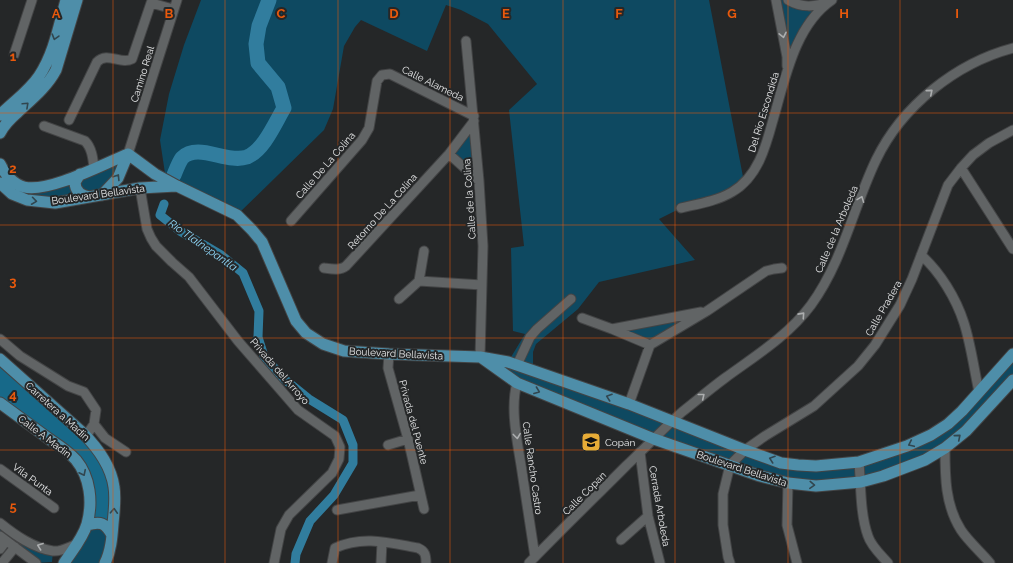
<svg xmlns="http://www.w3.org/2000/svg" width="1013" height="563" font-family="Raleway,sans-serif">
<rect width="100%" height="100%" fill="#252728"/>
<path fill="#0e4961" d="M201,0H709L744,182L733,192L681,208L659,219L695,260L599,282L578,309L536,344L533,352V371L781,463L840,464L931,435L1013,354V380L955,440L883,476L788,483L517,383L480,357L508,362L525,334L513,331L511,248L524,246L509,110L537,84L488,24L461,10L446,5L427,51L361,20L355,27L344,46L333,109L324,130L237,215L166,180L160,140L169,94L184,45Z
M777,0H784L823,7L809,25L790,72Z
M474,121L479,181L449,154Z
M128,154L101,195L42,202L0,183V164L3,171L32,187Z
M707,311L650,345L612,329Z
M0,523L53,551L52,562L36,563L0,536Z
M87,525L107,527L105,563H64Z"/>
<path fill="#176989" d="M0,359L82,432L114,487L107,527L87,525L83,472L0,403Z"/>
<g fill="none" stroke-linecap="round" stroke-linejoin="round">
<path stroke="#317d9e" stroke-width="9" d="M164,204L160,215L180,231L221,255L243,273L259,311L258,337L264,356L283,378L309,399L343,420L353,445V463L334,495L310,521L296,554L295,563"/>
<path stroke="#317d9e" stroke-width="15" d="M174,175C176,170 179,162 182,158C198,142 227,164 247,157C264,150 275,123 284,108L278,87L258,63L256,44L259,26L269,0"/>
<defs>
<path id="minor" d="M776,0L787,57V66
M788,0C802,8 814,7 829,2
M466,41L479,181L483,246L480,357
M14,55L32,0
M69,120L97,62C107,51 121,65 132,59L151,3L173,9
M44,126L85,141C92,148 93,159 94,168
M128,154L177,0
M449,154L479,181
M961,168L1013,249
M140,188L147,229L151,238L156,246L172,262L189,277L238,341L298,410L335,436L340,447L339,459L332,473L289,515L281,529L274,563
M681,208C698,204 717,201 732,192C758,177 766,146 773,120C785,79 795,25 832,0
M291,221L362,140L369,128L377,81L382,75L390,74L474,116
M921,255C940,272 956,298 964,323C971,345 974,369 979,392
M324,268C331,269 340,271 346,266L449,154L474,121
M419,281L482,285
M399,299L419,281L424,251
M582,318L612,329L650,345L707,311L766,271L774,269L782,268
M612,329L701,312
M0,339L20,356L68,386L84,392L96,410L94,424L86,436
M389,354L388,368L408,439L424,509
M517,365L530,337L537,329L571,299
M517,383C510,408 517,440 521,465C526,496 530,526 535,557
M629,404L650,345
M94,424L105,438L126,452
M388,445L408,439
M945,448C945,476 945,505 961,530C969,542 981,552 990,563
M640,452L648,516L660,563
M859,462C861,485 860,514 868,536C871,546 881,555 888,563
M0,469L54,508
M788,483L787,525L797,563
M337,510L420,495
M0,523C15,535 33,548 53,551C61,552 69,547 77,544
M0,536L36,563
M621,540L648,516
M0,549L6,541
M2,563L15,547
M332,563L335,548C363,535 390,543 418,548C425,551 426,555 426,563
M381,563L382,542
M529,563C561,530 594,498 627,465C645,448 663,429 682,412C696,401 710,389 725,378C755,356 788,336 811,305C843,261 853,208 876,160C902,106 956,63 1013,48
M730,563L728,557L723,525V494L730,465L745,450L765,436L814,406L858,366L875,345L900,305L912,279L948,185L961,168L973,155L989,143L1013,130"/>
<path id="major" d="M0,115C13,102 29,91 39,76C54,54 59,25 66,0
M0,133C4,125 11,118 18,112C32,99 47,87 56,70L77,0
M128,154L155,174L177,186L237,215L252,230L262,242L296,321L306,333L323,344L344,351L389,354L480,357L508,362L629,404L745,450L781,463L798,465L816,466L859,462L907,446L931,435L948,424L962,411L1013,354
M0,164C5,174 12,184 24,187C49,193 103,164 128,154
M80,174L75,182C75,191 81,196 90,197
M0,183L12,194L27,200L55,203L140,188L176,186
M102,195L118,178L128,154
M482,358L517,383L654,439L760,476L788,483L816,486L861,482L883,476L925,460L945,448L966,431L1013,380
M0,359L82,432C97,447 111,465 114,487C116,499 114,512 113,524C112,537 111,551 105,563
M0,403C16,415 33,427 49,439C58,445 69,452 76,460C90,477 93,502 87,524C83,538 72,551 64,563
M87,525C101,521 105,523 112,535"/>
</defs>
<use href="#minor" stroke="#434445" stroke-width="11"/>
<use href="#major" stroke="#434445" stroke-width="13"/>
<use href="#minor" stroke="#616465" stroke-width="9"/>
<use href="#major" stroke="#4e8ea9" stroke-width="11"/>
</g>
<defs><path id="oneway-chevron" d="M-2-3.5L2.5 0L-2 3.5" fill="none" stroke-width="1.6" stroke-linecap="round" stroke-linejoin="round"/></defs>
<g stroke="#acaeaf">
<use href="#oneway-chevron" transform="translate(783 35) rotate(78)"/>
<use href="#oneway-chevron" transform="translate(930 92) rotate(-40)"/>
<use href="#oneway-chevron" transform="translate(861 199) rotate(-69)"/>
<use href="#oneway-chevron" transform="translate(802 315) rotate(-48)"/>
<use href="#oneway-chevron" transform="translate(702 396) rotate(-39)"/>
<use href="#oneway-chevron" transform="translate(517 436) rotate(83)"/>
<use href="#oneway-chevron" transform="translate(40 546) rotate(-160)"/>
</g>
<g stroke="#31464f">
<use href="#oneway-chevron" transform="translate(55 37) rotate(106)"/>
<use href="#oneway-chevron" transform="translate(26 105) rotate(-43)"/>
<use href="#oneway-chevron" transform="translate(117 177) rotate(-58)"/>
<use href="#oneway-chevron" transform="translate(34 201) rotate(8)"/>
<use href="#oneway-chevron" transform="translate(537 391) rotate(21)"/>
<use href="#oneway-chevron" transform="translate(609 397) rotate(-161)"/>
<use href="#oneway-chevron" transform="translate(958 437) rotate(-40)"/>
<use href="#oneway-chevron" transform="translate(911 444) rotate(155)"/>
<use href="#oneway-chevron" transform="translate(772 459) rotate(-161)"/>
<use href="#oneway-chevron" transform="translate(83 473) rotate(64)"/>
<use href="#oneway-chevron" transform="translate(812 485) rotate(3)"/>
<use href="#oneway-chevron" transform="translate(114 511) rotate(-87)"/>
</g>
<path fill="none" stroke="#e8590c" stroke-width="1" stroke-opacity="0.55" d="M113,0V563M225,0V563M338,0V563M450,0V563M563,0V563M675,0V563M788,0V563M900,0V563M0,113H1013M0,225H1013M0,338H1013M0,450H1013"/>
<defs>
<symbol id="school-square" viewBox="-11 -11 22 22"><rect x="-9" y="-9" width="18" height="18" rx="4" fill="#e7ac37" stroke="#252728"/><path d="M0-5L7-2L0 1L-7-2ZM-4 1L0 2.5L4 1V4Q0 6-4 4Z" fill="#111"/></symbol>
</defs>
<g fill-rule="evenodd">
<use href="#school-square" x="580" y="431" width="22" height="22"/>
</g>
<g text-anchor="middle" stroke-width="4" stroke-linejoin="round" paint-order="stroke">
<g font-size="10" fill="#e9eaeb" stroke="#252728">
<text transform="translate(142 74) rotate(-73)" y="4">Camino Real</text>
<text transform="translate(433 83) rotate(26)" y="4">Calle Alameda</text>
<text transform="translate(763 112) rotate(-73)" y="4">Del Río Escondida</text>
<text transform="translate(325 165) rotate(-49)" y="4">Calle De La Colina</text>
<text transform="translate(98 194) rotate(-8)" y="4">Boulevard Bellavista</text>
<text transform="translate(469 199) rotate(-94)" y="4">Calle de la Colina</text>
<text transform="translate(382 211) rotate(-48)" y="4">Retorno De La Colina</text>
<text transform="translate(836 229) rotate(-67)" y="4">Calle de la Arboleda</text>
<text transform="translate(883 308) rotate(-60)" y="4">Calle Pradera</text>
<text transform="translate(396 353) rotate(3)" y="4">Boulevard Bellavista</text>
<text transform="translate(280 371) rotate(49)" y="4">Privada del Arroyo</text>
<text transform="translate(58 411) rotate(42)" y="4">Carretera a Madin</text>
<text transform="translate(414 422) rotate(75)" y="4">Privada del Puente</text>
<text transform="translate(45 436) rotate(37)" y="4">Calle A Madin</text>
<text transform="translate(533 468) rotate(82)" y="4">Calle Rancho Castro</text>
<text transform="translate(742 468) rotate(18)" y="4">Boulevard Bellavista</text>
<text transform="translate(33 479) rotate(36)" y="4">Vila Punta</text>
<text transform="translate(584 493) rotate(-45)" y="4">Calle Copan</text>
<text transform="translate(660 506) rotate(80)" y="4">Cerrada Arboleda</text>
</g>
<g font-size="10" fill="#e9eaeb" stroke="#252728" text-anchor="start">
<text x="605" y="446">Copán</text>
</g>
<g font-size="11" font-style="italic" fill="#8ed5f6" stroke="#252728">
<text transform="translate(203 245) rotate(35)" y="4">Río Tlalnepantla</text>
</g>
</g>
<g font-size="13" text-anchor="middle" font-weight="bold" fill="#e8590c" stroke="#252728" stroke-width="4" stroke-linejoin="round" paint-order="stroke">
<text x="56" y="18">A</text>
<text x="169" y="18">B</text>
<text x="281" y="18">C</text>
<text x="394" y="18">D</text>
<text x="506" y="18">E</text>
<text x="619" y="18">F</text>
<text x="732" y="18">G</text>
<text x="844" y="18">H</text>
<text x="957" y="18">I</text>
<text x="13" y="61">1</text>
<text x="13" y="173">2</text>
<text x="13" y="286">3</text>
<text x="13" y="399">4</text>
<text x="13" y="511">5</text>
</g>
</svg>
